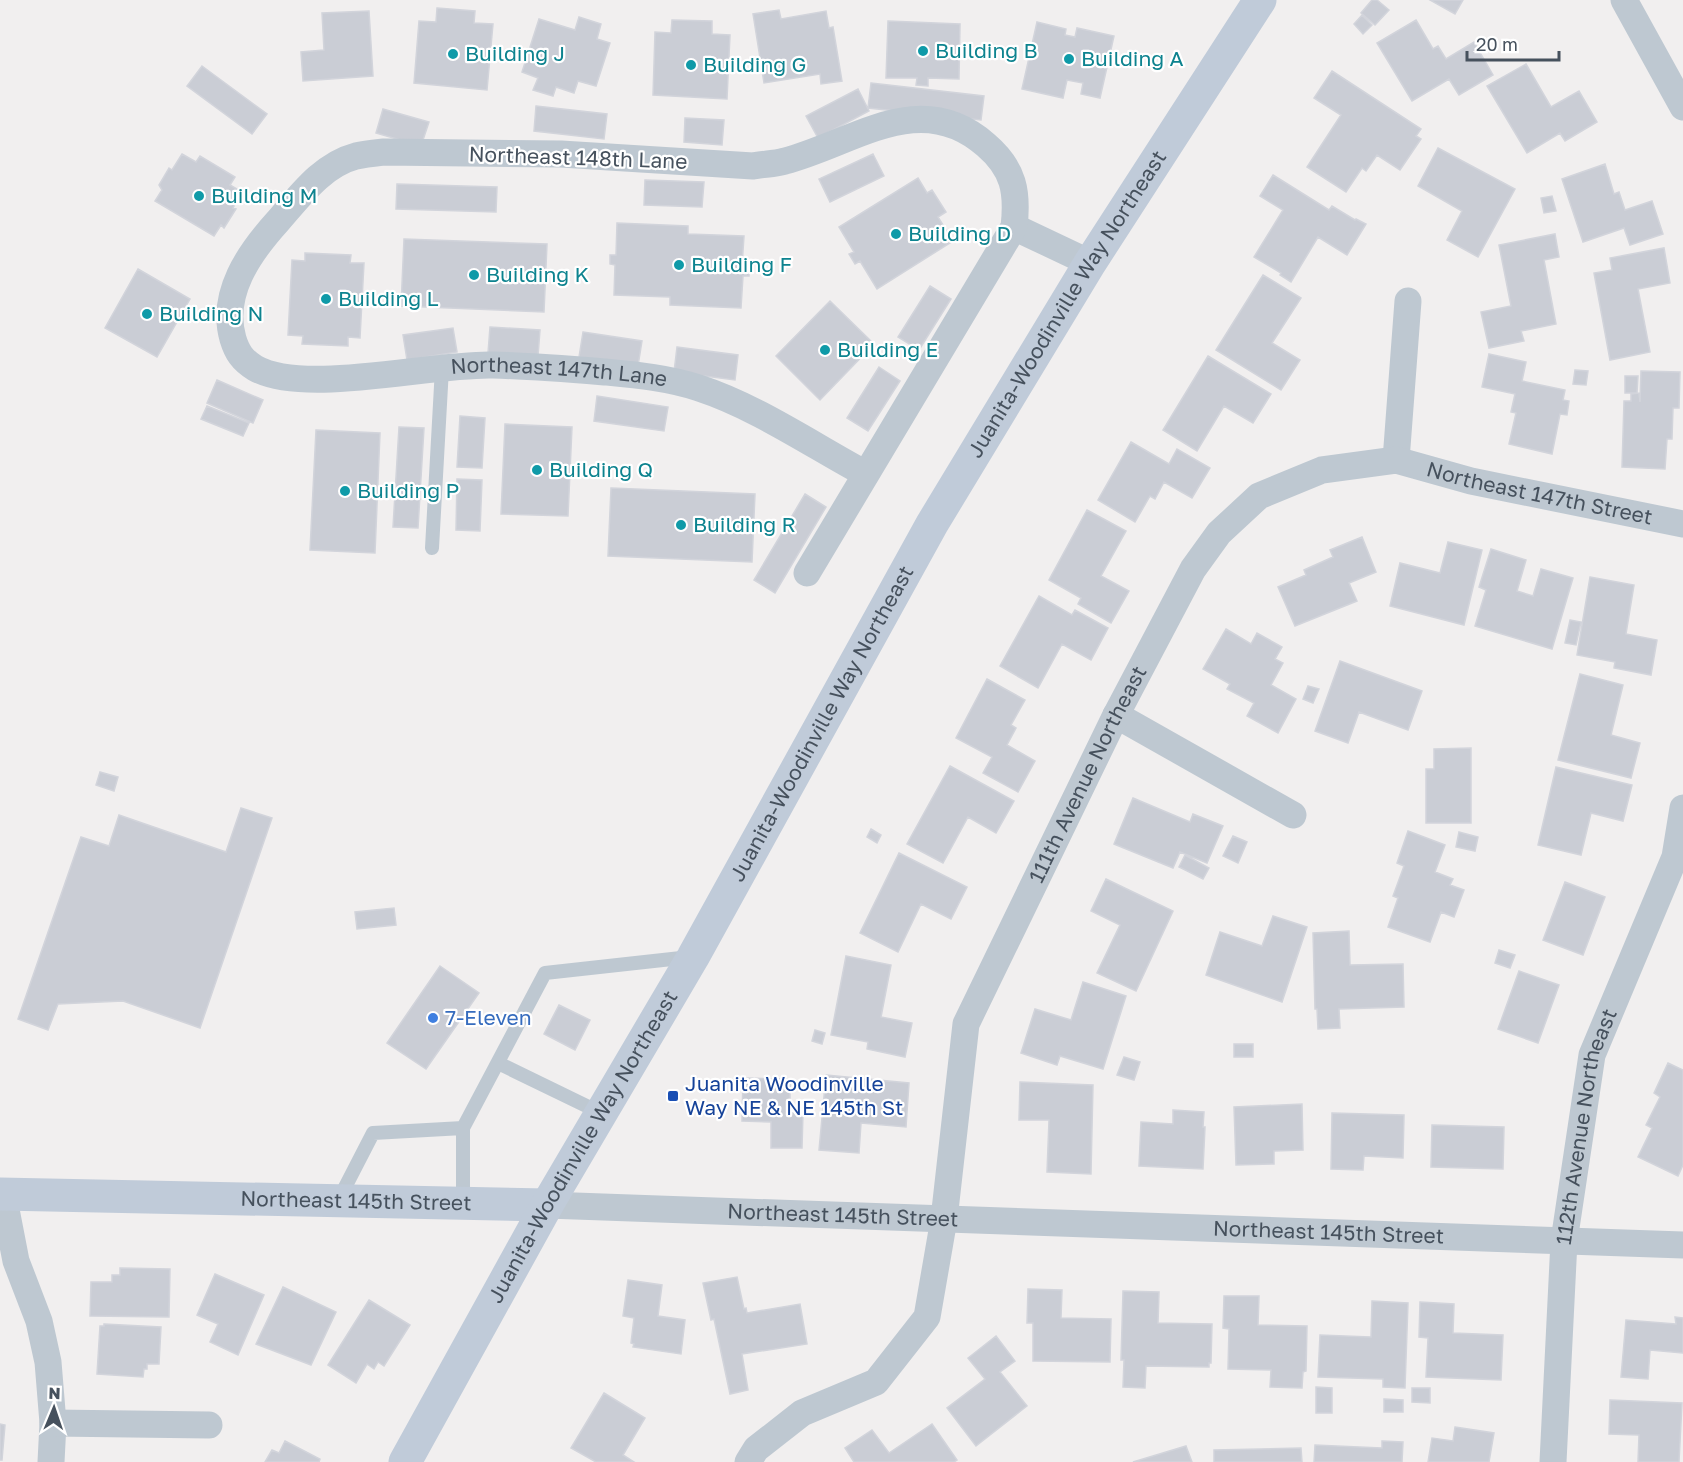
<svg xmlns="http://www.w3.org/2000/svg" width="1683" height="1462" font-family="'Golos Text',sans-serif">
<rect width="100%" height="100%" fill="#f1efef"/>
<path fill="#cacdd5" stroke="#d2d4db" stroke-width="1.5" d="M1372,0H1377L1389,10L1375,25L1361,13Z
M1430,0H1463L1455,14Z
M437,8L475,11L474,23L493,24L487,90L414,83L419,21L436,22Z
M779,10L781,19L826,11L829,28L833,27L842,81L821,84L820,74L764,83L753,14Z
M369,11L373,76L303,81L301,52L324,50L322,13Z
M1362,15L1372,25L1363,34L1354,24Z
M579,17L601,24L597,39L610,43L596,86L578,81L574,93L556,87L553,96L533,90L538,78L522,72L539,19L575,30Z
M672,20L712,21V34L730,35L727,99L653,95L655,32L671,33Z
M1416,20L1433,49L1438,46L1446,59L1474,42L1493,75L1459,95L1449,79L1412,101L1377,43Z
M888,21L960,24L959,79L928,78V86L916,85L917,78H886Z
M1037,22L1066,29L1065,35L1075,37L1077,28L1114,36L1100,98L1081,94L1083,83L1067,80L1063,98L1022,89Z
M1526,64L1551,107L1579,91L1597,122L1565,141L1560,133L1527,153L1487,86Z
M202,66L267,114L252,134L187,86Z
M1332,71L1421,129L1416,136L1421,139L1400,170L1377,155L1366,171L1362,168L1346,192L1307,167L1341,115L1314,98Z
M871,83L984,96L981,120L868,108Z
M858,89L869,111L818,138L806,116Z
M536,106L607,114L604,139L534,131Z
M383,109L429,122L421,146L376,133Z
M685,118L724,120L722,145L684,142Z
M1438,148L1515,189L1478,257L1447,240L1462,211L1418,186Z
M182,154L196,162L200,156L235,177L230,185L242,192L233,208L236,209L224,228L221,225L214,236L155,201L162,190L159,185L169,168L172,170Z
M873,154L884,176L830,202L819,179Z
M1605,164L1614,194L1619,192L1625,210L1652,201L1663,234L1630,245L1624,228L1583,242L1562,179Z
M1273,175L1329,210L1332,206L1355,220L1356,219L1366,224L1347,255L1318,237L1291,282L1280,275L1281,273L1254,257L1283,210L1260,196Z
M918,178L927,193L932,190L946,212L938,217L953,241L877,289L860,261L855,264L849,254L854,252L839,227Z
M645,180L704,182L702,207L644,205Z
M397,184L497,187L496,212L396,209Z
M1552,196L1556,211L1544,213L1541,198Z
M617,223L688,226V234L744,236L742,266L749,267V276H743L741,308L670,305V297L614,295L615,265L610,264V255H616Z
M1555,234L1559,257L1544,260L1556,324L1521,331L1524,341L1489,348L1481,312L1511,306L1499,245Z
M404,239L547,244L544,312L401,306Z
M1664,248L1670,283L1638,289L1650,352L1610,360L1594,273L1612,270L1610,258Z
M305,253L351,255L350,263H364L360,338L348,337V346L302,344L303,336L288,335L292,260L305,261Z
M138,269L190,299L157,357L105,328Z
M1263,275L1301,298L1272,343L1300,360L1281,390L1216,350Z
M930,286L951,299L919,350L898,337Z
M830,301L874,344L820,400L776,356Z
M490,327L540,330L538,356L488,353Z
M453,328L457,352L407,360L403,335Z
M583,332L642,341L638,366L579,357Z
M677,347L738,355L735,380L674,372Z
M1489,354L1526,362L1522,381L1565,390L1563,400L1569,401L1567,415L1560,414L1552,454L1509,444L1516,413L1511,412L1515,394L1482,387Z
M1208,356L1271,394L1253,423L1224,406L1197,451L1163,430Z
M879,367L900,381L868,431L847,418Z
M1575,370L1588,371L1586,385L1573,384Z
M1641,371L1680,372L1679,408H1673L1672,439H1667L1665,469L1622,467L1624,401H1631V394L1639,393L1640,402Z
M1625,376H1638L1637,393H1625Z
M217,380L263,400L253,423L207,403Z
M597,396L668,407L664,431L594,421Z
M207,406L249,423L243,436L201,419Z
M460,416L485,418L482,468L457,467Z
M505,424L572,427L568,516L501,514Z
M399,427L424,428L418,528L393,527Z
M316,430L380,433L375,553L310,550Z
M1131,442L1169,464L1177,449L1210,468L1192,498L1164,482L1155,499L1150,496L1135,522L1098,500Z
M457,479L482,480L480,531L456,530Z
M611,488L755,494L752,562L608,556Z
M805,494L826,507L775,593L754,580Z
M1087,510L1126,531L1101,576L1129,591L1111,623L1078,604L1081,598L1049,580Z
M1362,537L1376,572L1349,583L1357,601L1295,626L1278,587L1306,575L1304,570L1333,557L1330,550Z
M1448,542L1482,550L1464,625L1390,606L1400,563L1440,573Z
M1491,549L1526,560L1517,591L1533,596L1541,569L1573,578L1552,649L1475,626L1486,590L1479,587Z
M1590,577L1634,585L1626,634L1657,640L1651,675L1614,668L1615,662L1577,655Z
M1039,596L1072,615L1075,610L1108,628L1091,660L1062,644L1038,688L1000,666Z
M1570,620L1581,622L1576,645L1565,643Z
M1226,629L1251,644L1257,633L1282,647L1275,659L1283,663L1271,685L1296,699L1278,733L1247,716L1254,703L1227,689L1230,684L1203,669Z
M1340,661L1422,691L1408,730L1359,712L1348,743L1315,731Z
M1580,674L1623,685L1611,735L1640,743L1631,778L1558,760Z
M987,679L1025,700L1011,725L1016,728L1007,745L1035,761L1018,792L983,773L992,757L956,738Z
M1308,686L1319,689L1313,703L1303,699Z
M1471,748V823H1426V769H1434V749Z
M950,766L1014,801L996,833L968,817L943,863L907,844Z
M1556,767L1632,785L1623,821L1591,813L1581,855L1538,845Z
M100,772L118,777L114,791L96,785Z
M1133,798L1190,822L1193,814L1223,826L1207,863L1180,852L1173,868L1114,844Z
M241,808L272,818L200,1028L123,1001L58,1004L48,1030L18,1019L81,837L109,846L119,815L226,852Z
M871,829L881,835L877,843L867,837Z
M1408,831L1445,845L1435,872L1453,879L1450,885L1464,890L1454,917L1441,912L1430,942L1388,927L1398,898L1393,896L1404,866L1397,863Z
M1459,832L1478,837L1475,851L1456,847Z
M1233,836L1247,842L1238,863L1223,856Z
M899,853L967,887L951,919L921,904L898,952L860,933Z
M1185,855L1209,868L1203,879L1179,867Z
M1106,879L1173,911L1136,991L1097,973L1120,925L1091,911Z
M1565,882L1605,897L1583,955L1543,940Z
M394,908L396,925L357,929L355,912Z
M1273,916L1307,927L1282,1002L1206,975L1220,932L1262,946Z
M1349,931L1350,965L1403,964L1404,1007L1339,1009L1340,1028L1318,1029L1317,1009H1315L1313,933Z
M1499,950L1515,955L1510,968L1495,963Z
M846,956L891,965L881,1017L912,1023L905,1057L867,1049L868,1042L831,1035Z
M440,966L479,993L426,1069L387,1043Z
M1519,971L1559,985L1538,1043L1498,1029Z
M1083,982L1126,996L1103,1069L1060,1056L1057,1065L1021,1053L1035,1009L1071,1020Z
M559,1005L590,1020L575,1050L544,1034Z
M815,1030L825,1033L822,1044L812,1041Z
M1234,1044H1253V1057H1234Z
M1124,1057L1140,1062L1134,1080L1117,1075Z
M1668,1063L1683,1070V1165L1678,1176L1638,1157L1652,1128L1646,1125L1660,1097L1654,1093Z
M826,1075L909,1083L906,1127L861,1123L859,1153L819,1150Z
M743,1078L790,1079V1112L803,1113L802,1148H771V1122L742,1121Z
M1020,1082L1093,1085L1091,1174L1047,1172L1049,1120H1019Z
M1302,1104L1303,1150L1274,1151V1164L1236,1165L1234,1107Z
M1173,1110L1204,1112L1203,1127H1205L1203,1169L1139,1166L1141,1122L1173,1124Z
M1332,1113L1404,1115L1403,1158L1364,1156L1363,1170L1331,1169Z
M1432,1125L1504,1127L1503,1169L1431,1167Z
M120,1268L170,1269L169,1317L90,1316L91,1282H112V1275H120Z
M215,1274L264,1295L238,1355L210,1342L218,1324L197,1315Z
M737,1277L744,1309L746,1308L747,1313L800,1304L807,1344L742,1354L748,1390L730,1394L714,1319L711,1320L703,1283Z
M628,1280L662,1285L658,1316L685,1320L681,1354L633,1347L634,1344L631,1343L634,1318L623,1316Z
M283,1287L336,1312L311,1365L256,1344Z
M1028,1289L1062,1290L1061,1318L1111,1319L1110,1362L1033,1361V1323H1027Z
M1123,1291L1159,1292L1158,1323L1212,1324L1211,1363H1209V1367L1146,1366L1145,1388L1123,1387L1124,1360H1121Z
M1224,1296H1259L1258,1325L1307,1326L1306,1371L1303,1372L1302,1388L1270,1387L1271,1370L1228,1369L1229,1329L1223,1328Z
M369,1300L410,1325L384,1366L378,1362L374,1369L367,1364L356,1383L328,1365Z
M1372,1301L1408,1303L1405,1388L1383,1387V1379L1318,1377L1320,1335L1371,1337Z
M1420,1302L1454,1304L1453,1333L1503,1335L1501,1380L1426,1377L1428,1338L1419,1337Z
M1675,1317L1683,1318V1353L1650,1350L1648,1379L1621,1377L1626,1320L1676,1324Z
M104,1324L161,1327L159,1364H147V1369H144L143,1377L97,1374L100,1326H104Z
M996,1336L1015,1361L1000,1372L1027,1406L976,1446L947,1408L985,1379L968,1358Z
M1316,1387L1332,1388V1413H1316Z
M1412,1388H1430V1403L1412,1402Z
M604,1393L645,1418L623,1455L634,1462H596L571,1448Z
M1384,1399L1403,1400V1412H1384Z
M1610,1400L1682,1403L1679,1462H1638L1639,1435L1609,1434Z
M0,1424L5,1425L2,1460H0Z
M932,1424L957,1460L954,1462H854L845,1448L872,1430L889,1453Z
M1455,1427L1494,1433L1489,1462H1428L1432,1438L1453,1441Z
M285,1441L320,1459L319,1462H265L272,1450L279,1453Z
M1382,1441L1403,1442L1402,1462H1314L1315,1445L1382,1448Z
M1186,1446L1192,1462H1133Z
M1301,1448L1302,1462H1214V1450Z"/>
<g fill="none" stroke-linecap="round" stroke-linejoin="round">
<path stroke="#bec8d1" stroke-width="14" d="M432,548L442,368
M498,1063L601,1113
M463,1128V1204
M339,1199L373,1133L463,1128L545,973L690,957"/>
<g stroke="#bec8d1" stroke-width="27">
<path d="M1624,0L1683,107"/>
<path d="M1014,227L1090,263"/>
<path d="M1396,460L1408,301"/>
<path id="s1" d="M807,573L1014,227C1018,192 1014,169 986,145C920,87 854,143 785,161C775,164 763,164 753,166L561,154L384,152C375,153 365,154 356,156C322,165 300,196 278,221C249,253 220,294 233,339C237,352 242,360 255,368C304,396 433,363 493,365C531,366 568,369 606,372C637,375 669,378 699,388C757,407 812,445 866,474"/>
<path d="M1116,715L1293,815"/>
<path d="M3,1194L16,1261L39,1321L48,1362L53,1423L51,1462"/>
<path id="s2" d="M547,1205L1683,1245"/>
<path d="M53,1423L209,1425"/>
<path id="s3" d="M748,1462L756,1449L802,1413L876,1382L927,1317L944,1219L966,1024L1116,715L1193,569L1219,533L1259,496L1322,470L1396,460L1471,481L1683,524"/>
<path id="s4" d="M1553,1462L1564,1241L1592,1055L1675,857L1683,808"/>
</g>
<g stroke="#c0cbd9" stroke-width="33">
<path id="s5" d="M0,1194L547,1205"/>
<path id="s6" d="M405,1462L547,1205L693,957L932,524L1090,263L1260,0"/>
</g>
</g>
<g fill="#0f9aa8" stroke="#fff" stroke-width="2">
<circle cx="923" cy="51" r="6"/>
<circle cx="453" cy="54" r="6"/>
<circle cx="1069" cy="59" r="6"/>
<circle cx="691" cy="65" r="6"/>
<circle cx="199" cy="196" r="6"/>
<circle cx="896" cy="234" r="6"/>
<circle cx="679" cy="265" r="6"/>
<circle cx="474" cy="275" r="6"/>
<circle cx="326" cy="299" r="6"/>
<circle cx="147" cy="314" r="6"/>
<circle cx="825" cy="350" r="6"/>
<circle cx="537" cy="470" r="6"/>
<circle cx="345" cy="491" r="6"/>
<circle cx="681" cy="525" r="6"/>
</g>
<circle fill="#3f7fe0" stroke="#fff" stroke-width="2" cx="433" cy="1018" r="6"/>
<rect fill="#1a4fb4" stroke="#fff" stroke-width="2" x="667" y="1090" width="12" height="12" rx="3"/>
<g text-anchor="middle" stroke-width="4.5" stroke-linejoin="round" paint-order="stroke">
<g font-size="21" fill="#0d838f" stroke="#fff" text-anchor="start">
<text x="935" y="58">Building B</text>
<text x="465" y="61">Building J</text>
<text x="1081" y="66">Building A</text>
<text x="703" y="72">Building G</text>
<text x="211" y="203">Building M</text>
<text x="908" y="241">Building D</text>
<text x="691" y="272">Building F</text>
<text x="486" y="282">Building K</text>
<text x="338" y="306">Building L</text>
<text x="159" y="321">Building N</text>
<text x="837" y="357">Building E</text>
<text x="549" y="477">Building Q</text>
<text x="357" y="498">Building P</text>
<text x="693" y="532">Building R</text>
</g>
<g font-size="21" fill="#46515d" stroke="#fff">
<text transform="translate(578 158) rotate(2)" y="7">Northeast 148th Lane</text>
<text dy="7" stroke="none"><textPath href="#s6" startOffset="1334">Juanita-Woodinville Way Northeast</textPath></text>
<text dy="7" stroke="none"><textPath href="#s1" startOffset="1718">Northeast 147th Lane</textPath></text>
<text dy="7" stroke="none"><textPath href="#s3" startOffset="1430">Northeast 147th Street</textPath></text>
<text dy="7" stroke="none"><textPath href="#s6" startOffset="848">Juanita-Woodinville Way Northeast</textPath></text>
<text dy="7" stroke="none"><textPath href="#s3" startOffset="810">111th Avenue Northeast</textPath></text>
<text dy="7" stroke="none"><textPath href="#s4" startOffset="338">112th Avenue Northeast</textPath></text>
<text dy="7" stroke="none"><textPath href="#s6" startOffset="362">Juanita-Woodinville Way Northeast</textPath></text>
<text dy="7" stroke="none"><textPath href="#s5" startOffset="356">Northeast 145th Street</textPath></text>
<text dy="7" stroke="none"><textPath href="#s2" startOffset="296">Northeast 145th Street</textPath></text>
<text dy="7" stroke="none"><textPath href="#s2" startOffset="782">Northeast 145th Street</textPath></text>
</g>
<g font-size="21" fill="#366cbe" stroke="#fff" text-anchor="start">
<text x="445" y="1025">7-Eleven</text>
</g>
<g font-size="21" fill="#164399" stroke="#fff" text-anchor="start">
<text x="685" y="1091">Juanita Woodinville<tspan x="685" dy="24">Way NE &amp; NE 145th St</tspan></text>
</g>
</g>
<g transform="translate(54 1408) rotate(2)" stroke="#ffffff" stroke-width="4.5" paint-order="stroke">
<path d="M0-4.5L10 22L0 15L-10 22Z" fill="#46515d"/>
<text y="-9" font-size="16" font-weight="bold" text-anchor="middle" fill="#46515d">N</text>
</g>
<path d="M1467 51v9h92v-9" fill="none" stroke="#46515d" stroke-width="3"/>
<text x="1476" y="51" font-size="18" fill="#46515d" stroke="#ffffff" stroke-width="4.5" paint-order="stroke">20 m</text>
</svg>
